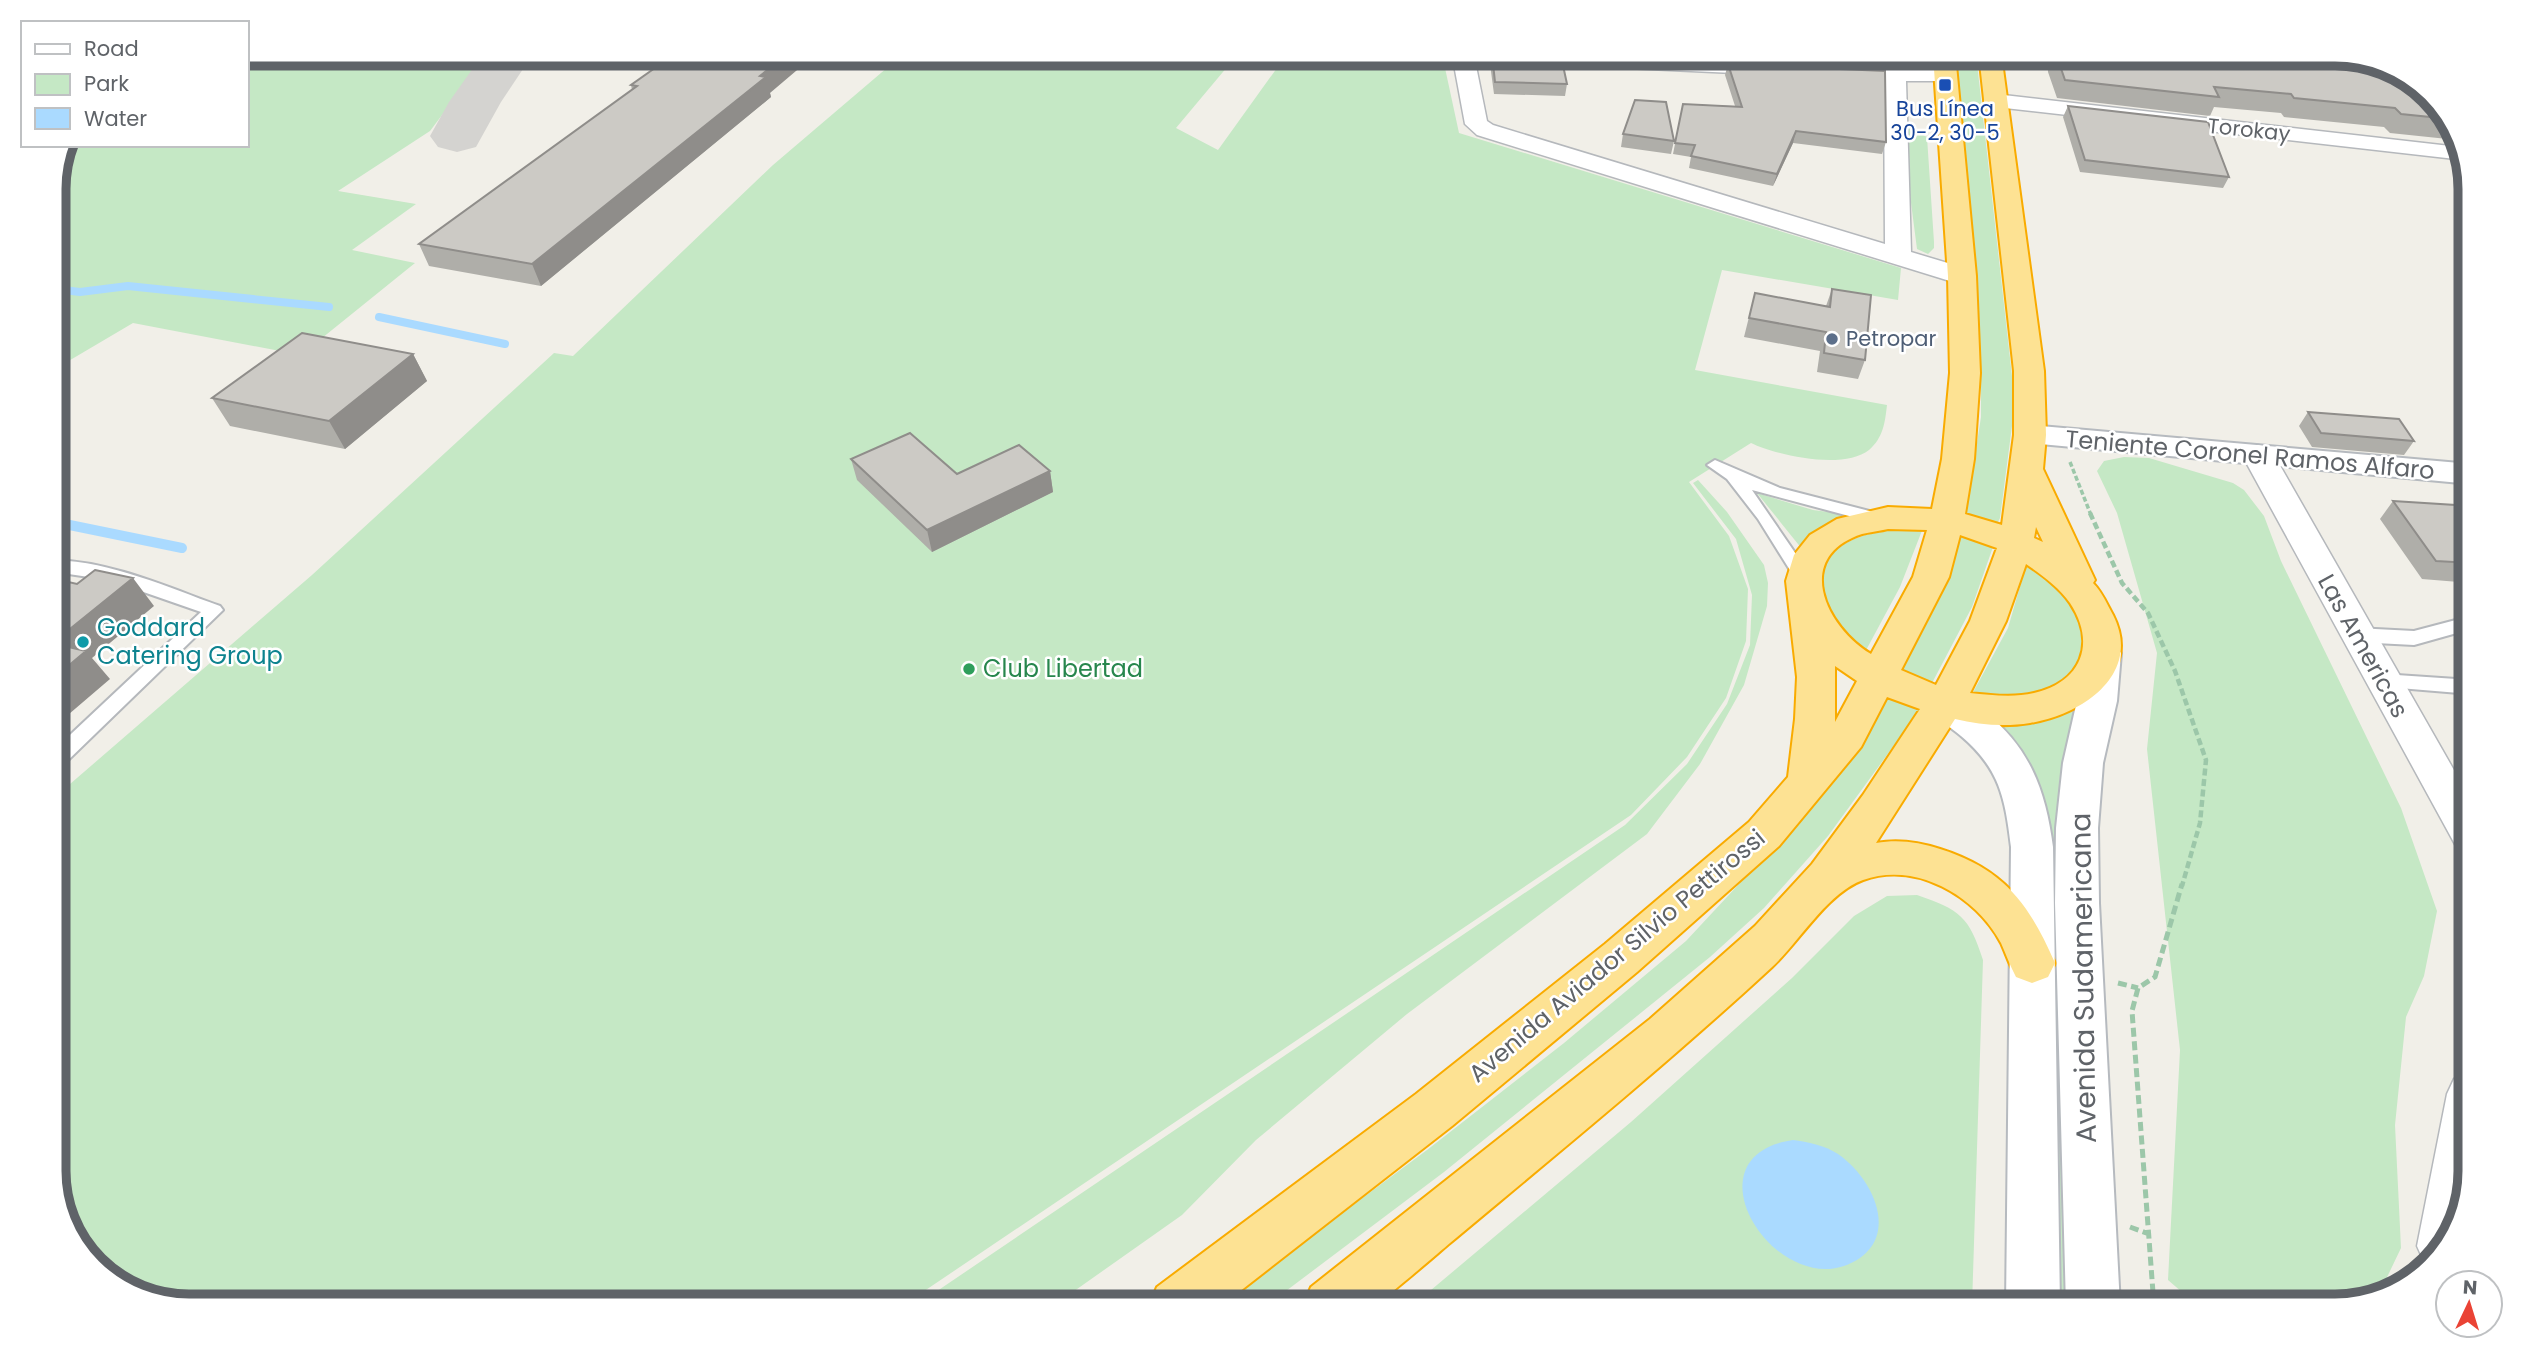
<svg xmlns="http://www.w3.org/2000/svg" width="2525" height="1360" font-family="Poppins,sans-serif">
<rect width="100%" height="100%" fill="#f1efe8"/>
<path fill="#c5e8c5" d="M247,54H488L430,131L338,191L416,204L352,250L415,263L301,355L133,323L55,369V181L71,145H247Z
M940,54H1238L1176,128L1218,150L1287,54H1442L1459,133L1901,268L1898,300L1722,270L1695,370L1887,405C1885,423 1883,438 1869,450C1844,470 1778,456 1751,443L1689,482L1729,536L1748,589L1746,641L1726,698L1687,757L1631,815L902,1306H189L129,1292L77,1245L55,1180V797L312,575L554,353L573,356L773,165L888,67Z
M1953,54H1976L2012,376V426L2000,518L1996,526L1970,519L1966,514L1981,417V371Z
M1907,127L1927,137L1934,242V248L1928,254L1917,249L1907,172L1909,133Z
M2124,457L2149,458L2233,483L2244,490L2264,516L2281,561L2401,808L2437,911L2424,976L2406,1017L2395,1125L2401,1248L2379,1294L2336,1306H2198L2168,1280L2180,1050L2147,749L2157,653L2117,513L2097,471L2104,461Z
M1698,480L1727,512L1764,565L1768,583L1767,606L1744,685L1700,764L1647,834L1407,1014L1256,1140L1182,1215L1053,1306H915L1625,825L1687,764L1727,704L1750,645L1752,595L1736,539L1693,483Z
M1757,493L1813,510L1851,515L1829,525L1802,549Z
M1900,528H1923L1900,587L1864,654C1853,641 1836,628 1827,613C1824,608 1824,598 1823,592C1815,545 1862,533 1900,528Z
M1959,533L1994,544L1972,607L1931,685L1901,671Z
M2027,562L2061,584L2087,634L2081,663L2069,677L2051,688L2027,697L1971,696L2008,628Z
M1886,695L1917,707L1919,711L1828,836L1764,908L1710,957L1444,1172L1266,1306H1217L1427,1150L1564,1043L1686,941L1793,826Z
M2072,710H2074L2060,776L2058,811L2067,1306H2057L2050,827C2040,788 2030,754 1999,725L2048,718Z
M1917,895C1960,910 1969,916 1983,960L1972,1306H1412L1631,1122L1792,978L1854,916L1887,896Z"/>
<path fill="#aadaff" d="M1793,1140C1808,1142 1824,1145 1838,1154C1877,1181 1903,1245 1844,1266C1771,1291 1686,1156 1793,1140Z"/>
<g fill="none" stroke-linecap="round" stroke-linejoin="round">
<path stroke="#aadaff" stroke-width="8" d="M55,289L80,292L128,286L329,307
M379,317L505,344"/>
<path stroke="#aadaff" stroke-width="10" d="M55,522L182,548"/>
<path fill="#d4d3d0" fill-rule="evenodd" d="M483,54H533L501,102L476,147L457,152L438,147L430,136L449,102Z"/>
<defs>
<path id="lane" d="M1715,460L1780,488L1885,515L1888,519L1879,524L1752,490L1813,579L1804,585L1798,583L1758,519L1727,479L1707,465Z
M55,560C112,562 167,587 220,606L223,610L62,766L55,769V749L201,612L109,580L55,572Z
M2471,616V629L2414,645L2356,642L2349,640L2347,635L2349,630L2356,628L2414,631Z
M2382,674L2471,680V694L2375,686L2372,681L2375,676Z"/>
<path id="street" d="M1452,54H1602L1785,64L1788,69L1785,74L1777,75L1475,61L1487,121L1493,125L1885,244L1884,80L1835,78L1827,77L1824,72L1827,67L1835,66L1885,67L1887,54H1909L1907,68L1954,71L1957,76L1954,81H1906L1911,252L1971,270L1975,276L1971,282L1962,284L1953,282L1477,135L1465,124Z
M1995,94L2459,147L2464,160L1987,106L1984,101L1987,96Z
M2258,445L2269,448L2274,455L2471,800V853L2457,848L2242,455L2247,448Z
M2471,1072V1171L2457,1231L2425,1264L2417,1246L2447,1094L2454,1079Z"/>
<path id="secondary" d="M2030,425L2471,464V484L2019,442L2014,435L2019,428Z
M2102,640L2115,644L2121,653L2117,701L2103,763L2098,828L2099,903L2120,1306H2066L2055,903L2056,828L2063,763L2077,701L2083,653L2089,644Z
M1945,689C1961,694 1974,703 1987,714C2031,749 2046,793 2053,847L2060,1306H2006L2011,847C2005,798 2000,769 1961,736C1948,725 1934,718 1925,703L1931,693Z"/>
<path id="highway" d="M1933,54H1955L1976,276L1980,373L1974,459L1965,514L2002,525L2014,435V371L1979,54H2001L2044,371L2046,435L2043,469L2095,580L2093,583C2102,592 2107,604 2113,615C2143,674 2082,715 2030,723C2006,727 1979,725 1955,719L1876,843C1898,839 1919,842 1940,849C2004,869 2029,904 2055,963L2048,977L2032,983L2016,977C2010,966 2006,954 2001,943C1976,896 1916,861 1863,880C1827,893 1800,941 1772,967C1668,1063 1559,1152 1450,1243C1438,1253 1381,1303 1372,1306C1354,1310 1322,1306 1303,1306L1311,1287L1650,1019L1755,926L1812,864L1863,795L1920,709L1887,697L1861,747L1779,846L1637,972L1452,1126L1221,1306H1149L1157,1287L1416,1094L1605,944L1749,822L1788,777L1795,719L1797,677L1786,581L1794,555L1810,535L1837,519L1888,507L1932,509L1942,459L1950,373L1948,276ZM2036,527L2043,542L2034,538ZM1888,529L1927,530L1913,577L1871,654C1826,627 1792,557 1862,534C1870,532 1880,531 1888,529ZM1960,535L1997,548L1970,621L1936,685L1901,670L1949,577ZM2026,564C2042,575 2059,587 2070,603C2097,644 2081,682 2034,693C2013,698 1991,695 1970,693L2006,621ZM1835,666L1857,681L1835,722Z"/>
</defs>
<use href="#lane" stroke="#b5b8bc" stroke-width="4"/>
<use href="#street" stroke="#b5b8bc" stroke-width="3"/>
<use href="#secondary" stroke="#b6babf" stroke-width="4"/>
<use href="#highway" stroke="#f9ab00" stroke-width="4"/>
<path stroke="#9cc7a9" stroke-width="3.5" stroke-dasharray="5 2.5" stroke-linecap="butt" d="M2070,462L2091,515"/>
<path stroke="#9cc7a9" stroke-width="4.5" stroke-dasharray="7 3.5" stroke-linecap="butt" d="M2090,513L2122,583L2148,613L2175,671L2206,760L2200,823L2182,886"/>
<path stroke="#9cc7a9" stroke-width="5" stroke-dasharray="9 4.5" stroke-linecap="butt" d="M2118,983L2138,988
M2130,1227L2149,1234
M2154,1306L2132,1011L2138,988L2155,977L2182,884"/>
<use href="#lane" fill="#fff" fill-rule="evenodd"/>
<use href="#street" fill="#fff" fill-rule="evenodd"/>
<use href="#secondary" fill="#fff" fill-rule="evenodd"/>
<use href="#highway" fill="#fde293" fill-rule="evenodd"/>
</g>
<path fill="#afaea9" d="M1491,54L1567,84L1565,96L1494,94L1490,64Z
M1719,54H1886L1883,64L1719,57Z
M2047,54H2336L2448,115L2457,140L2390,133L2384,127L2284,117L2281,113L2214,107L2210,116L2057,98L2048,72Z
M671,64L770,93L771,97L541,286L429,266L419,244L632,90L631,85Z
M1728,64L1886,142L1882,154L1793,143L1773,186L1689,168L1691,157L1673,154L1683,104L1735,106L1725,75Z
M2068,106L2229,177L2223,188L2080,172L2063,117Z
M1623,134L1674,141L1671,154L1621,147Z
M1832,289L1865,360L1858,379L1817,372L1820,351L1744,337L1755,293L1826,306Z
M413,354L427,381L345,449L230,426L212,398Z
M2308,412L2414,441L2404,455L2312,447L2299,426Z
M851,459L957,474L1050,471L1053,492L932,552L857,480Z
M2393,501L2471,506V583L2422,579L2380,519Z"/>
<path fill="#8f8d8a" d="M787,54H816L770,93L771,97L541,286L532,264Z
M1796,131L1793,143L1773,186L1777,174Z
M413,354L427,381L345,449L329,421Z
M1050,471L1053,492L932,552L927,530Z
M133,578L154,606L92,658L110,679L55,726V641Z"/>
<path fill="#cccac5" stroke="#8f8d8a" stroke-width="2" d="M685,54H787L760,76L766,77L532,264L419,244L637,86L631,85L662,63L671,64Z
M1492,54L1561,56L1567,84L1495,82Z
M1842,54H1886L1885,56Z
M2056,54H2336L2396,68L2448,115L2450,119L2401,114L2395,108L2294,98L2291,94L2214,87L2219,97L2065,80Z
M1728,64L1885,71L1886,142L1796,131L1777,174L1691,156L1695,145L1675,143L1683,104L1742,107Z
M1635,100L1666,102L1674,141L1623,134Z
M2068,106L2208,122L2229,177L2085,160Z
M1832,289L1871,295L1865,360L1824,353L1826,332L1749,318L1755,293L1830,307Z
M302,333L413,354L329,421L212,398Z
M2308,412L2399,419L2414,441L2321,433Z
M910,433L957,474L1019,445L1050,471L927,530L851,459Z
M2393,501L2471,506V563L2436,561Z
M95,570L133,578L55,641V579L77,584Z
M55,644L86,651L55,677Z"/>
<rect fill="#1a4fb4" stroke="#fff" stroke-width="2.5" x="1938" y="78" width="14" height="14" rx="3.5"/>
<circle fill="#5c6f8a" stroke="#fff" stroke-width="2.5" cx="1832" cy="339" r="7"/>
<circle fill="#0f9aa8" stroke="#fff" stroke-width="2.5" cx="83" cy="642" r="7"/>
<circle fill="#2e9e5b" stroke="#fff" stroke-width="2.5" cx="969" cy="669" r="7"/>
<g text-anchor="middle" stroke-width="5" stroke-linejoin="round" paint-order="stroke">
<g font-size="21" fill="#164399" stroke="#fff">
<text x="1945" y="116">Bus Línea<tspan x="1945" dy="24">30-2, 30-5</tspan></text>
</g>
<g font-size="21" fill="#5f6368" stroke="#fff">
<text transform="translate(2249 130) rotate(6)" y="7">Torokay</text>
</g>
<g font-size="21" fill="#4e5e75" stroke="#fff" text-anchor="start">
<text x="1846" y="346">Petropar</text>
</g>
<g font-size="24" fill="#5f6368" stroke="#fff">
<text transform="translate(2250 455) rotate(5)" y="8">Teniente Coronel Ramos Alfaro</text>
<text transform="translate(2363 646) rotate(61)" y="8">Las Americas</text>
<text transform="translate(1617 956) rotate(-40)" y="8">Avenida Aviador Silvio Pettirossi</text>
</g>
<g font-size="24" fill="#0d838f" stroke="#fff" text-anchor="start">
<text x="97" y="636">Goddard<tspan x="97" dy="28">Catering Group</tspan></text>
</g>
<g font-size="24" fill="#27864d" stroke="#fff" text-anchor="start">
<text x="983" y="677">Club Libertad</text>
</g>
<g font-size="28" fill="#5f6368" stroke="#fff">
<text transform="translate(2083 978) rotate(-91)" y="10">Avenida Sudamericana</text>
</g>
</g>
<path d="M0 0H2525V1360H0ZM189 66H2335A123 123 0 0 1 2458 189V1171A123 123 0 0 1 2335 1294H189A123 123 0 0 1 66 1171V189A123 123 0 0 1 189 66Z" fill="#fff" fill-rule="evenodd"/>
<path fill="none" stroke="#5f6368" stroke-width="9" d="M189 66H2335A123 123 0 0 1 2458 189V1171A123 123 0 0 1 2335 1294H189A123 123 0 0 1 66 1171V189A123 123 0 0 1 189 66Z"/>
<rect x="21" y="21" width="228" height="126" fill="#ffffff" stroke="#bfc1c3" stroke-width="2"/>
<rect x="35" y="44" width="35" height="10" fill="#ffffff" stroke="#bfc1c3" stroke-width="2"/>
<text x="84" y="56" font-size="21" fill="#5f6368">Road</text>
<rect x="35" y="74" width="35" height="21" fill="#c5e8c5" stroke="#bfc1c3" stroke-width="2"/>
<text x="84" y="91" font-size="21" fill="#5f6368">Park</text>
<rect x="35" y="108" width="35" height="21" fill="#aadaff" stroke="#bfc1c3" stroke-width="2"/>
<text x="84" y="126" font-size="21" fill="#5f6368">Water</text>
<g transform="translate(2469 1304) rotate(4)"><circle r="33" fill="#ffffff" stroke="#bfc1c3" stroke-width="2"/>
<path d="M0-5L12 26L0 18L-12 26Z" fill="#ea4335"/>
<text y="-10" font-size="19" font-weight="bold" text-anchor="middle" fill="#5f6368">N</text>
</g>
</svg>
